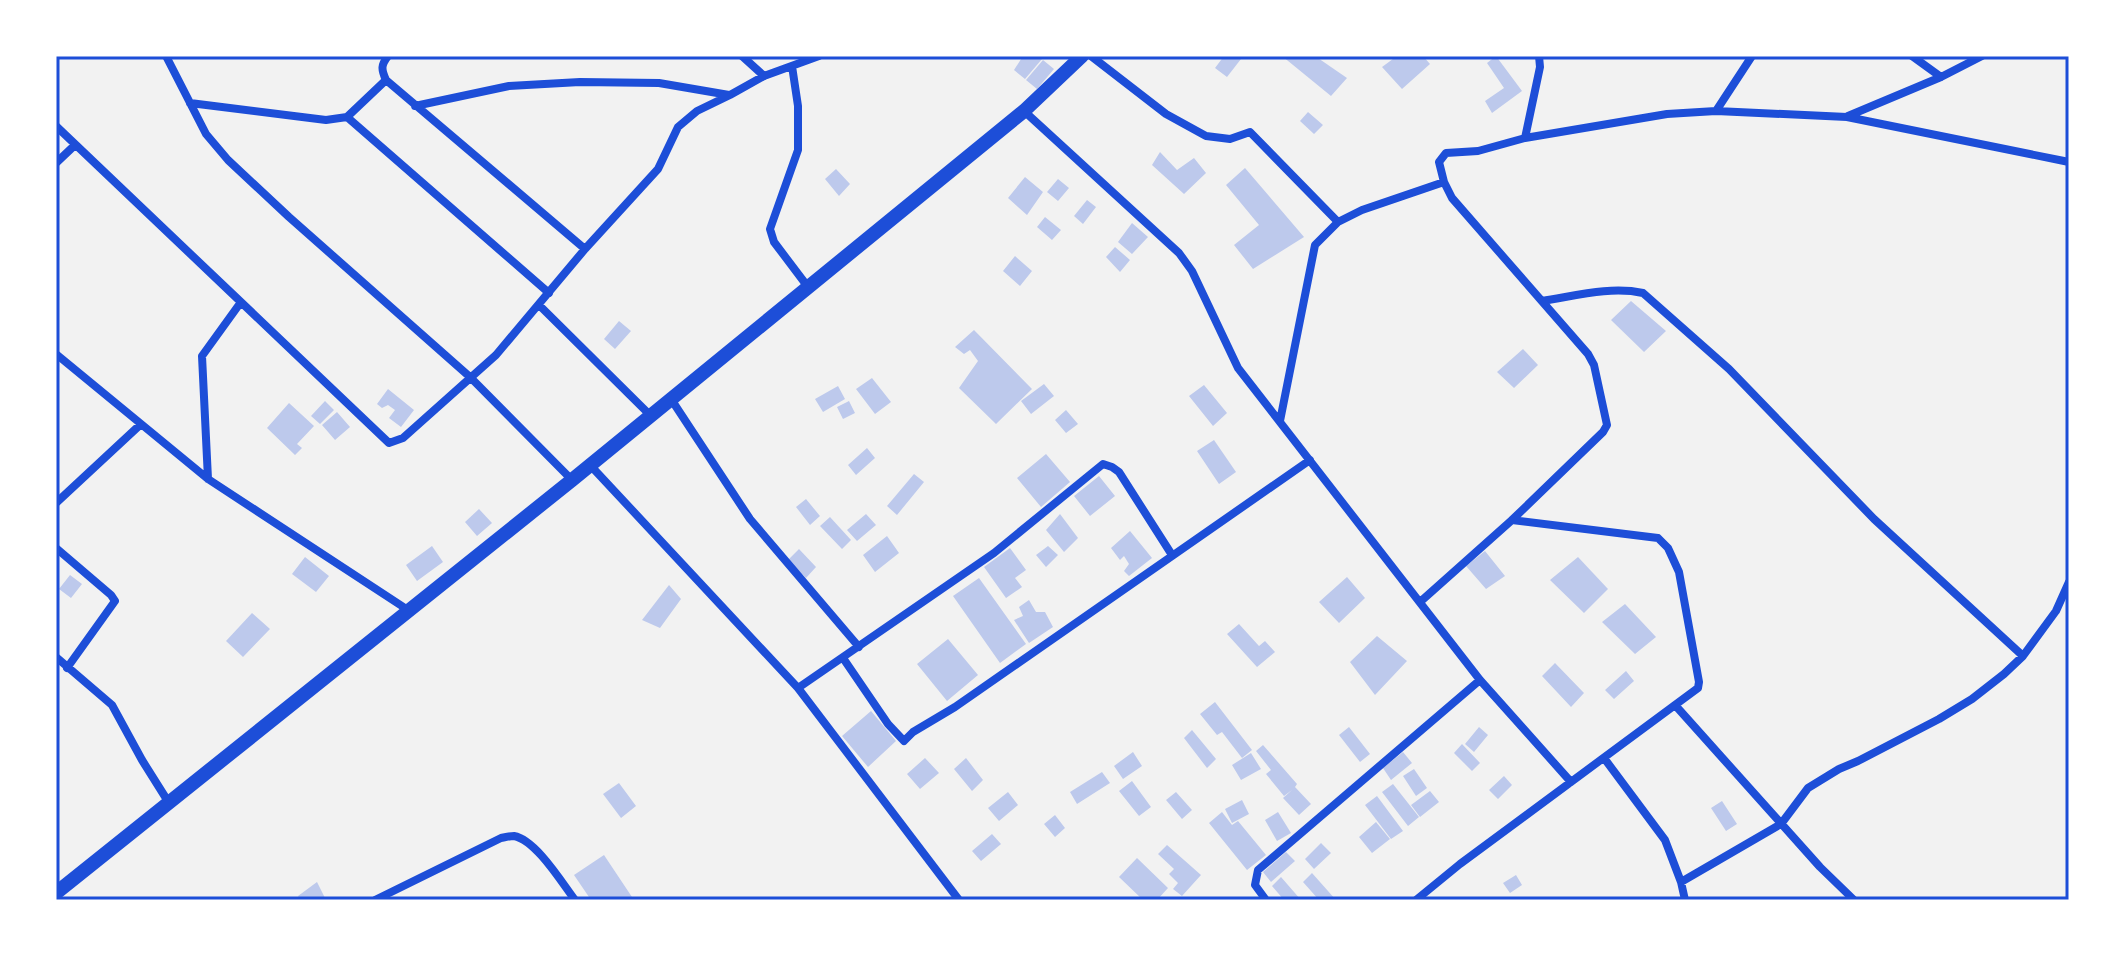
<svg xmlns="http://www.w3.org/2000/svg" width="2125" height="956" font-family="Mulish,sans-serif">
<rect width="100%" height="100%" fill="#f2f2f2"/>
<path fill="#bdc9ec" d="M1023,56H1036L1042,59L1025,79L1014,70Z
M1224,56H1237L1241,59L1227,77L1215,68Z
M1282,56H1315L1347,78L1331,96Z
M1397,56H1423L1430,64L1402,89L1382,67Z
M1496,56L1522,91L1492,113L1485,101L1504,88L1487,63Z
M1043,60L1054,69L1037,89L1026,80Z
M1308,112L1323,125L1314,134L1300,121Z
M1160,152L1177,170L1194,158L1206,173L1184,194L1152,165Z
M1245,168L1304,237L1253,269L1234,245L1259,225L1226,185Z
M836,169L850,184L839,196L825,179Z
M1025,177L1043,192L1027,215L1008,198Z
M1058,179L1069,188L1058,201L1047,192Z
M1087,200L1096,207L1083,224L1074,216Z
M1045,217L1061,230L1052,240L1037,227Z
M1132,223L1148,237L1132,254L1118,242Z
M1115,247L1130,260L1120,272L1106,257Z
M1015,256L1032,271L1020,286L1003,271Z
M1631,301L1666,331L1644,352L1611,320Z
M619,321L631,331L615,349L604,339Z
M974,330L1032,389L996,424L959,388L978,361L970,350L964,354L955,347Z
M1523,349L1538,365L1514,388L1497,372Z
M872,378L891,402L875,414L856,389Z
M1044,384L1054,396L1031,414L1021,401Z
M1204,385L1227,413L1213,426L1189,396Z
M838,386L845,399L823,412L815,399Z
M388,389L414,410L401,427L389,418L395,410L388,405L382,408L377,404Z
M325,401L334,410L320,424L311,416Z
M849,401L855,413L843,419L837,407Z
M289,403L314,426L297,444L302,448L295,455L267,428Z
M1066,410L1078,424L1066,433L1055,420Z
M337,412L350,427L335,440L322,425Z
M1214,440L1236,472L1219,484L1197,451Z
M867,448L875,458L856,475L848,465Z
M1046,454L1070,482L1041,507L1017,478Z
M914,474L924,482L897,515L887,506Z
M1099,476L1115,496L1090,516L1074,496Z
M806,499L820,516L810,525L796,507Z
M479,509L492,523L477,536L465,522Z
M866,514L876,525L857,541L847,530Z
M1060,514L1078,538L1064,552L1046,530Z
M830,517L851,540L842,549L820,526Z
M1130,531L1152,558L1129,576L1124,571L1129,564L1124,556L1120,560L1111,548Z
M887,536L899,553L875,572L863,555Z
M432,546L443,562L417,581L406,565Z
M1048,546L1058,555L1046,567L1036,555Z
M1010,548L1026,570L1015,578L1022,587L1006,598L984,567Z
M799,549L816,567L806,578L788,560Z
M1485,551L1505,576L1486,589L1466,566Z
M305,557L329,576L316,592L292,574Z
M1578,557L1608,589L1584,613L1550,580Z
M70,575L82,584L71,598L59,589Z
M1347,577L1365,598L1339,623L1319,602Z
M979,578L1026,644L1000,663L953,596Z
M669,585L681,599L660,628L642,620Z
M1029,600L1036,612H1045L1053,627L1029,643L1014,620L1023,616L1019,607Z
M1625,604L1656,637L1635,654L1602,622Z
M252,613L270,629L243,657L226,641Z
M1239,624L1259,646L1265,641L1275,652L1257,667L1227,634Z
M1377,636L1407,661L1375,695L1350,662Z
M948,639L978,675L947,701L917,664Z
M1555,663L1584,693L1571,707L1542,676Z
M1626,671L1634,681L1614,699L1605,690Z
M1215,702L1252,750L1242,758L1222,732L1217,735L1200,714Z
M871,711L896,741L868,767L842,736Z
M1349,727L1370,754L1360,762L1339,735Z
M1479,727L1488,735L1474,752L1465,744Z
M1192,730L1216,759L1207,768L1184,738Z
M1462,744L1480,763L1472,771L1454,753Z
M1263,745L1297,784L1295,787L1311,804L1299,815L1283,798L1292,790L1284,796L1266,774L1271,770L1256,751Z
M1133,752L1142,766L1123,779L1114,766Z
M1403,752L1412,763L1391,780L1383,768Z
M1251,753L1261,769L1241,780L1232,765Z
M925,758L939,773L920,789L907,774Z
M966,758L983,780L972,791L954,769Z
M1414,769L1427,788L1416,796L1403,776Z
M1102,772L1110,783L1077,804L1070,792Z
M1504,776L1512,785L1498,799L1489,790Z
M1132,781L1151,807L1139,816L1119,791Z
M619,783L636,806L621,818L603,794Z
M1393,784L1419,817L1408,826L1382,792Z
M1430,791L1439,802L1420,817L1411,805Z
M1008,792L1018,805L999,821L988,808Z
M1176,792L1192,810L1182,819L1166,800Z
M1377,796L1403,831L1391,839L1365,805Z
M1242,800L1249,814L1232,823L1225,809Z
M1722,801L1737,824L1726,831L1711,808Z
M1222,812L1232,825L1238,821L1266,855L1247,870L1209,823Z
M1278,812L1291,833L1277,841L1265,820Z
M1055,815L1065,828L1055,837L1044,824Z
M1376,822L1390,839L1372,853L1359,837Z
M992,834L1001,844L981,861L972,851Z
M1321,843L1331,853L1314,869L1305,859Z
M1167,845L1201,875L1182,896L1173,889L1178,883L1169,874L1174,869L1158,854Z
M1286,852L1295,861L1271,882L1263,872Z
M604,855L634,900H591L574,875Z
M1137,858L1168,888L1157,900H1143L1119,877Z
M1312,873L1336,900H1319L1303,882Z
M1516,875L1522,885L1510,893L1503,883Z
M1281,877L1301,900H1284L1272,886Z
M317,882L326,900H300L298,896Z"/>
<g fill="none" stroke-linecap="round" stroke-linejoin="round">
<path stroke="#1d4ed8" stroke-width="8" d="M166,56L206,134L228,160L289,217L470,377L572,480
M388,56C381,65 381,69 386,80L585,249
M742,56L764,76
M1091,56L1166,114L1206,136L1230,139L1250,132L1338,222
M1912,56L1941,77
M792,66L798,106V150L770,229L774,242L808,287
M190,103L326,120L347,117L386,80
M415,106L509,86L580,82L659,83L729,95
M1024,111L1179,253L1192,271L1238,368L1480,680L1571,782
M1716,111L1752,56
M1848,116L1941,77L1982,56
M347,117L549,293
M56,126L389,443L403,438L496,355L585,249L658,169L678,127L697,111L730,95L764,76L819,56
M1525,138L1540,67L1539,56
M56,163L75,145
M1542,301C1575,296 1610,286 1643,293L1729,369L1874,519L2023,656
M539,305L650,415
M56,354L208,479L408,610
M671,399L750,519L859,647
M1280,421L1315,245L1338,222L1362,210L1444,182
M590,465L798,688L959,900
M208,479L202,356L241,302
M56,503L141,424
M56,548L111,595L115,601L67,668
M1420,602L1512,520L1603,432L1607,425L1594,365L1588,354L1452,198L1444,182L1439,162L1446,153L1478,151L1525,138L1667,114L1716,111L1847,117L2069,162
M56,657L112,705L142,760L169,803
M843,658L888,724L904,741L913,732L955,707L1310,460
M798,688L994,553L1103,464L1112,467L1119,472L1172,555
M1675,705L1820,867L1854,900
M1604,758L1665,840L1681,882L1685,900
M1681,882L1781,824L1808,788L1839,769L1858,761L1939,719L1972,699L2004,674L2023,656L2056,611L2069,582
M375,900L501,838C506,837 510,836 514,836C536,840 562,883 575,900
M1266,900L1255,885L1258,870L1480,680
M1416,900L1460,864L1698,688L1699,682L1679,572L1668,548L1658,538L1512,520"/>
<path stroke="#1d4ed8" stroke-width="14" d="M56,893L572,480L1024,111L1082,56"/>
</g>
<rect width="2125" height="956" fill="none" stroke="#ffffff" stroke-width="116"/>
<rect x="58" y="58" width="2009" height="840" fill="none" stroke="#1d4ed8" stroke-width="3"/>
</svg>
